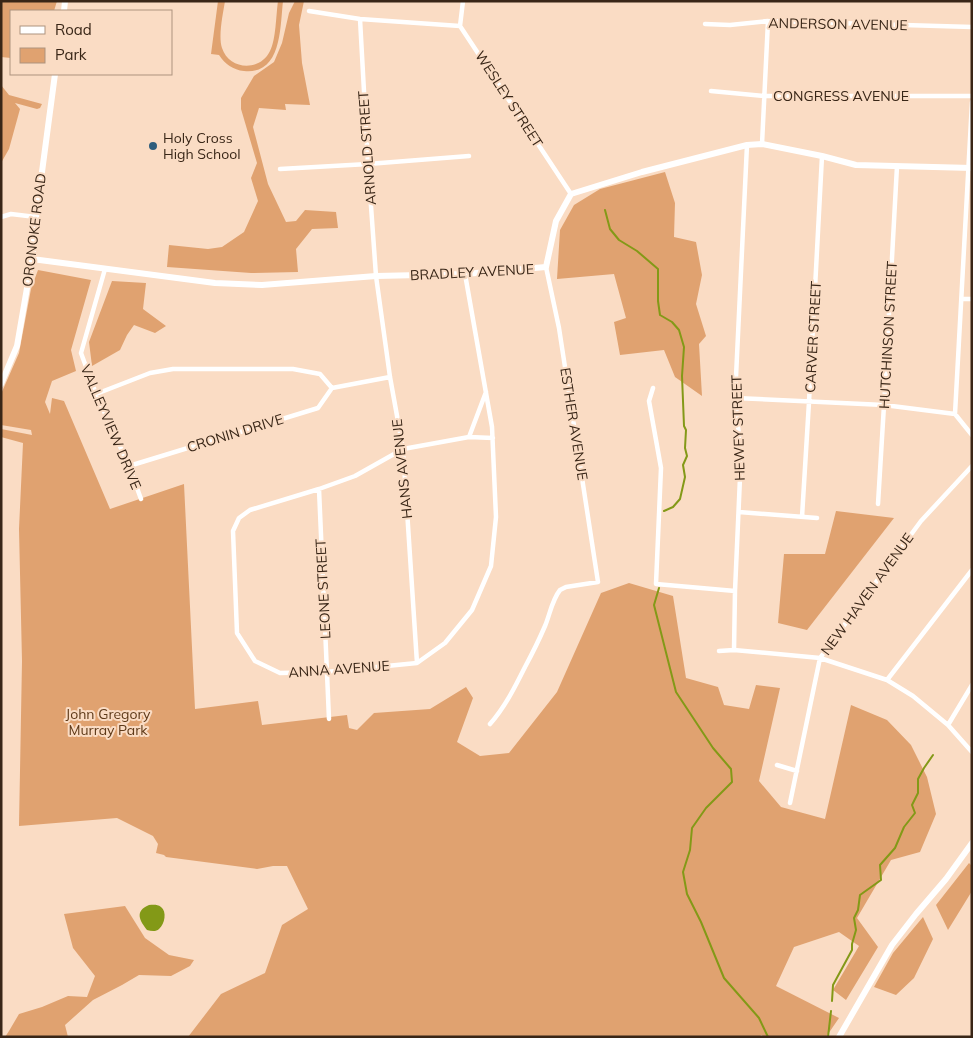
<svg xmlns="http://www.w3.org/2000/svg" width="973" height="1038" font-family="Mulish,sans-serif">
<rect width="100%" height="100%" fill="#fadcc4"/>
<path fill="#e0a270" d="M1,1H57L54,11H11V58L1,57Z
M218,1H225C223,14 218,36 222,48C229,70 260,72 270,51C276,40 276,15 278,1H283C280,27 282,75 244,71C233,70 225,64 219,55L211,54Z
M295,1H304L299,25L302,63L310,105L285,104L286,110L259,108L253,127L268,184L286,222L296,221L305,210L336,212L338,228L312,229L296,249L298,272L251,273L167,267L169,245L208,249L222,247L244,232L258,201L251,178L257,163L241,109V98L254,76L274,62L282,43L289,13Z
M1,85L9,95L42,104L40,108L37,109L15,103L20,109L9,149L1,163Z
M665,172L675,203L674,237L696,242L702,275L696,304L706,336L699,344L702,396L675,377L664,350L620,355L614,322L626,318L614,274L557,279L560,230L574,205L600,189Z
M38,270L91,280L71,350L76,371L52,381L45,402L50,414L52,398L64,401L110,509L184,484L195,709L258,701L262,725L347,715L349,728L357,730L374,713L430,709L466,687L473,698L457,742L480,756L509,753L557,692L601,593L629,583L673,596L686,678L718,687L724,705L749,709L756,685L780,688L759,781L781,807L825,819L851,705L887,720L911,745L927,777L936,814L920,852L891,860L857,918L878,947L846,1000L833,990L859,946L839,932L794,947L776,986L839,1018L826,1037H765L761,1035L760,1037H188L221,994L265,973L282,925L308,909L287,866H273L257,869L166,857L164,855L156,853L158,844L153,836L117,818L19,826L22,661L19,529L23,443L1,437V429L32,435L31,430L1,425V394L19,353L31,289Z
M112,281L146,283L143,309L166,326L155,333L134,325L127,335L120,350L92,366L89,342Z
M836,511L894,518L807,630L778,623L784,554H825Z
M969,863L972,866V891L948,930L936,905Z
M125,906L145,938L169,955L194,960L190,966L171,976L139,975L122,985L93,1000L65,1025L68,1037H5L9,1031L19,1014L42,1007L68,996L87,997L95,976L73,948L64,914Z
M923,917L933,939L914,978L896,995L874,987L893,953Z"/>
<path fill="#839917" d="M149,905C153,905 157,904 161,907C167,911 165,924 159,929C156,932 151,931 147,930C140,921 134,911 149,905Z"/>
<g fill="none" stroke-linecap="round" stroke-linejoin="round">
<path stroke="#839917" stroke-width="2" d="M605,210L610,229L619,240L637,251L658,269V301L660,315L672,322L679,330L684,347L682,376L684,426L686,430L685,448L687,456L683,465L685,477L680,499L673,507L664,511
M659,588L654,605L676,692L713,748L731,769L732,782L706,808L692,828L690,850L683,872L687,894L701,922L724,978L759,1018L768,1037
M832,1001L833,985L852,950V944L856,930L854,918L858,910L860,895L881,880L880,865L895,848L904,827L915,813L912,805L918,793V779L924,768L933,755
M828,1037L831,1011"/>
<path stroke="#fff" stroke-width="4.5" d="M463,1L460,26L571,194
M309,11L360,19L460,26
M360,19L368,164L376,276L390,377L403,449L417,663
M705,24L730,25L768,21L972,27
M711,91L764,96H972
M762,144L768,21
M280,169L368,164L469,156
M1,217L11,214L36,217
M105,269L81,353L96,394L129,466L141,499
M465,274L492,427L496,517L491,566L472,610L445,643L417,663L326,672L280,673L255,661L237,633L233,531L239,518L250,510L319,489L355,476L403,449L469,437L486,392
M962,299H972
M653,388L649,401L661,468L656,584L735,591
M96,394L150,373L173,369H293L320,374L332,388L390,377
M735,398L884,405L955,414L972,435
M955,414L972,102
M469,437L493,438
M129,466L318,408L332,388
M319,489L329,719
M878,504L884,405L897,166
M739,512L817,518
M802,517L809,402L822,156
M734,650L735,591L741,455L735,398L747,145
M719,651L734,650L820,658L887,680L913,696L948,725L972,752
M887,680L972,570
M490,724C505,707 515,687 525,667C532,654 539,640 545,626C550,614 552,600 560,590L566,587L598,582L559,328L546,267
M948,725L972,685
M777,765L797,771
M790,803L820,658L921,521L972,466"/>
<path stroke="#fff" stroke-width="6" d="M64,11L65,1
M32,259L215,283L262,285L376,276L465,274L546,267L556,221L571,194L642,172L747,145L762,144L822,156L856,165L972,168
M1,384L17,346L32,259L36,217L55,74
M839,1037L892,945L916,914L946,879L972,843"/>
</g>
<circle fill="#2e5d7c" stroke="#fadcc4" stroke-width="2" cx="153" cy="146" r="5"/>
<g text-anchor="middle" stroke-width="4" stroke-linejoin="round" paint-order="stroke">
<g font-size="14" fill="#392617" stroke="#fadcc4">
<text transform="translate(838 24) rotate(1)" y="5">ANDERSON AVENUE</text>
<text x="841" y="101">CONGRESS AVENUE</text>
<text transform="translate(509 99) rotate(57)" y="5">WESLEY STREET</text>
<text transform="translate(367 148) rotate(-94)" y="5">ARNOLD STREET</text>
<text transform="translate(34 230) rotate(-83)" y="5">ORONOKE ROAD</text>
<text transform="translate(472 272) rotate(-3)" y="5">BRADLEY AVENUE</text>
<text transform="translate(888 335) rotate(-87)" y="5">HUTCHINSON STREET</text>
<text transform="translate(813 337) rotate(-87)" y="5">CARVER STREET</text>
<text transform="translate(574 424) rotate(81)" y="5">ESTHER AVENUE</text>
<text transform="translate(111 427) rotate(67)" y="5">VALLEYVIEW DRIVE</text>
<text transform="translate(738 428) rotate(-92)" y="5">HEWEY STREET</text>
<text transform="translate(235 433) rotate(-17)" y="5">CRONIN DRIVE</text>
<text transform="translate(402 469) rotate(-96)" y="5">HANS AVENUE</text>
<text transform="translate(323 589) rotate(-93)" y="5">LEONE STREET</text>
<text transform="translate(867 594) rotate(-54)" y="5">NEW HAVEN AVENUE</text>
<text transform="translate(339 669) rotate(-4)" y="5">ANNA AVENUE</text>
</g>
<g font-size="14" fill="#392617" stroke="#fadcc4" text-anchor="start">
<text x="163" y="143">Holy Cross<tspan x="163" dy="16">High School</tspan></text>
</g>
<g font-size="14" fill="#5e3918" stroke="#fadcc4">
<text x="108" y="719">John Gregory<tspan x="108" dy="16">Murray Park</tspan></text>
</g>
</g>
<rect width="973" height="1038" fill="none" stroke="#392617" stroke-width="5"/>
<rect x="10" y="10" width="162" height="65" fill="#fadcc4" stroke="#ad937f"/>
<rect x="20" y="26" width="25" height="8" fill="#ffffff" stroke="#ad937f"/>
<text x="55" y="35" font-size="15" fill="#392617">Road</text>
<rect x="20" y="48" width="25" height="15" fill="#e0a270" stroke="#ad937f"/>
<text x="55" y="60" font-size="15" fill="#392617">Park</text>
</svg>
